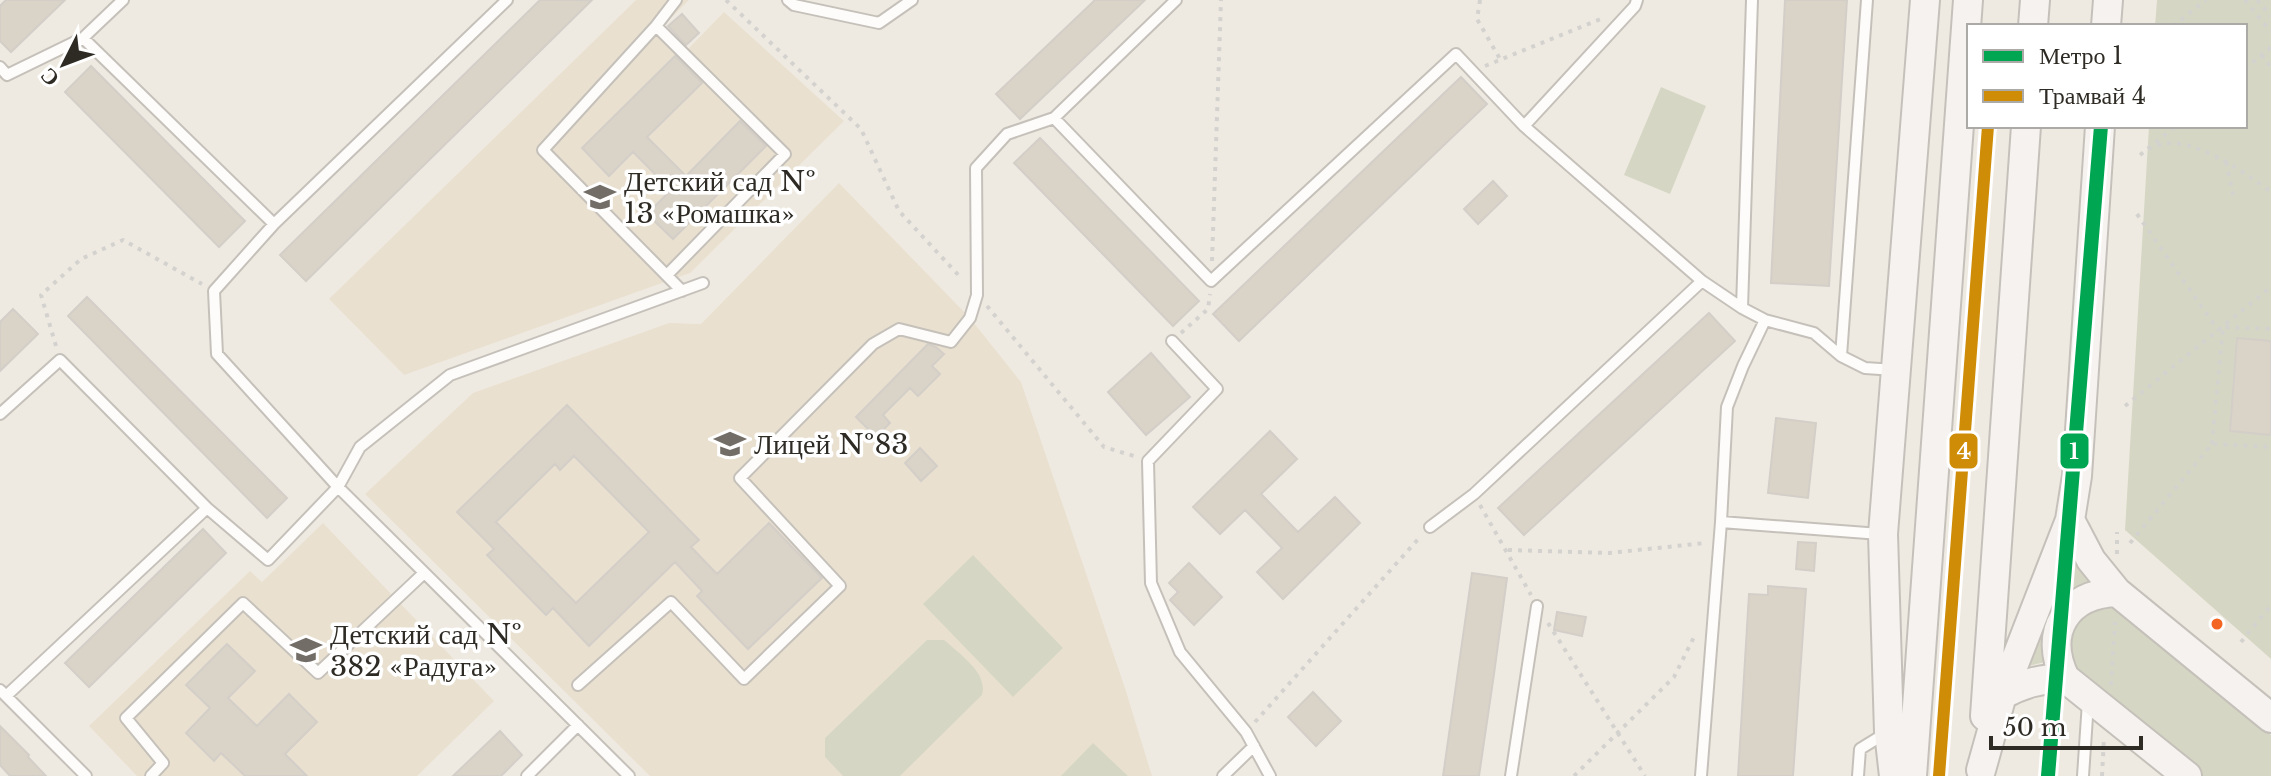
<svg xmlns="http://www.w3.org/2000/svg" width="2271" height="776" font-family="'Libre Baskerville',serif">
<rect width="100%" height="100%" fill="#efeae1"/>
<path fill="#e9e0d0" d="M636,0H689L664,25L688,49L724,12L844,121L690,273L404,375L329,299Z
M839,183L970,318L1021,382L1125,688L1152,776H650L365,494L473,393L669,323L701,324Z
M323,523L494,701L417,776H137L89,726L250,571L262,582Z"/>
<path fill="#d5d7c4" d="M2157,0H2271V659L2125,530L2149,126H2245V26H2155Z
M1661,87L1706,106L1670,194L1624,175Z
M2072,548L2098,580L2078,587L2050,661L2028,666Z
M973,555L1063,648L1013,697L923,604Z
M2112,604L2125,610L2271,735V776H2202L2075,670L2066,635L2078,614Z
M927,640H944L949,644C963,657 988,674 982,695L900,776H843L825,757V738Z
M1093,743L1128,776H1061Z"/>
<path fill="#dad3c8" stroke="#d3cec8" stroke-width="2" fill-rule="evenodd" d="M6,0H65L11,52L0,41V6Z
M540,0H592L306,281L280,255Z
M1095,0H1145L1020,119L996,94Z
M1785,0H1847L1829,286L1771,283Z
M682,14L699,33L686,45L668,26Z
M675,56L702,83L647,137L686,176L740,121L766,146L673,239L647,214L671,190L633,152L609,176L582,148Z
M91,66L245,221L219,247L65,92Z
M1461,77L1487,104L1239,341L1213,314Z
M1040,138L1199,301L1173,326L1014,163Z
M1493,181L1507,196L1478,224L1464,209Z
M87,297L287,498L267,518L68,316Z
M13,309L38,334L0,371V322Z
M1709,313L1735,341L1524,535L1498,508Z
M2237,338L2271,341V435L2230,431Z
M928,344L936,347L944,354L932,366L940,374L918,396L910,388L883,415L890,423L876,437L856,417Z
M1151,353L1190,397L1146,435L1108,392Z
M567,405L699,540L691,547L717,574L769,523L822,578L748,649L697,596L702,591L675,562L589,646L553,608L546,615L487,555L494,549L457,512ZM574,456L649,532L576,603L496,522L555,464L560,470Z
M1776,418L1816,423L1808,498L1768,493Z
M1270,431L1297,459L1261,494L1298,532L1335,497L1360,523L1283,599L1257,572L1282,548L1245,510L1220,534L1193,507Z
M920,448L937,466L921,481L905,463Z
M203,529L226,553L89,687L65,663Z
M1798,542L1816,543L1814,571L1796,569Z
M1189,563L1222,597L1194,625L1170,600L1178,592L1169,583Z
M1472,573L1507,578L1494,674L1479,776H1443Z
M1768,586L1806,589L1793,776H1738L1749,594L1768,595Z
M1557,612L1586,617L1582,636L1554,630Z
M227,644L255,671L228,698L257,726L289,694L317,722L285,754L307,776H245L221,753L214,761L186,733L210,708L186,685Z
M1313,692L1341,721L1316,746L1288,717Z
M0,726L29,755L28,757L46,776H10L0,765Z
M500,731L522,755L501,776H453Z"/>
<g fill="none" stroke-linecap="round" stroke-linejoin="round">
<defs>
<path id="lane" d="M507,0L274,224L214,291L217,354L338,487L629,776
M676,0L656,26L543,150L682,291
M788,0L794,5L879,23L912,0
M1176,0L1054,118L1211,281L1456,54L1524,126L1635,6L1637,0
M656,26L785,154L667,275
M83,38L274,224
M0,67L7,75L83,38L123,0
M1524,126L1702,281L1742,308L1765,320L1814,333L1841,356L1865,368L1895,370
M1742,308L1752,0
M1172,341L1217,389L1148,461L1151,583L1180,652L1246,732L1270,776
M1841,356L1867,0
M0,414L60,360L207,508L6,696L0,690
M207,508L268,560L338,487L360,447L450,375L703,283
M1721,522L1727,407L1743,366L1765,320
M1430,527L1474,494L1702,281
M578,685L671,602L744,679L840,586L740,478L873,344L899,329L951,342L970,318L977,295L976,168L1007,134L1054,118
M6,696L86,776
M151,776L163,763L126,718L243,603L318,673L424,573
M527,776L578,725
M1223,776L1254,746
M1511,776L1537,606
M1701,776L1721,522L1880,534
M1858,776L1860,749L1886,733
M2083,776L2088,702"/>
<path id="secondary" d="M2033,26L2035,0
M2106,26L2108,0
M2070,520L2091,560L2117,592L2271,718
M2065,678C2043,632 2066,594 2117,592
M2002,695C2023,683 2041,679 2065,678L2187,776
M1985,716L2026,126
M1981,770L2002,695L2070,520L2077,476L2100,126
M1894,776L1889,732L1883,534L1925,0
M1912,776L1968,0"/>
</defs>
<use href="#lane" stroke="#c5c1ba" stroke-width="14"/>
<use href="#secondary" stroke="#c5c1ba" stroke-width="32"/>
<path stroke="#d4d2cf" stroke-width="4" stroke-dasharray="4 6" stroke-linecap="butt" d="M726,0L861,129L899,211L962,279
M1480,0L1477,19L1500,59
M2245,0L2271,32
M2257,0L2271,16
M2173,26L2206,0
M2261,55L2271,67
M1485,66L1603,18
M2245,69L2271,47
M2148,149C2154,147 2161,144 2167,143C2200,141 2246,173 2271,192
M2140,155L2176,126
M2226,162L2234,199
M2137,214L2218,330
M1212,261L1221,0
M987,306L1104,447L1134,456
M1181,333L1208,309L1210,294
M56,346L41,295L81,259L123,240L202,284
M2125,406L2271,287
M2212,444L2223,327L2271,329
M1480,505L1531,595
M2130,543L2212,444L2271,447
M1508,550L1609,553L1705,543
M2117,554V532
M1548,623L1645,776
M2241,642L2271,605
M2111,685L2115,622
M1255,722L1420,537
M1574,776L1674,677L1696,633
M2102,776L2104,738"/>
<use href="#lane" stroke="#fdfcfa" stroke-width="10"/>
<use href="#secondary" stroke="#f5f2f0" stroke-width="28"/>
<defs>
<path id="tram-1" d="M1939,776L1988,126"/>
</defs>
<use href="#tram-1" stroke="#fff" stroke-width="18"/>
<use href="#tram-1" stroke="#cf8d07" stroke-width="12"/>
<defs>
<path id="metro-1" d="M2048,776L2101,126"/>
</defs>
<use href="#metro-1" stroke="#fff" stroke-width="20"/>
<use href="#metro-1" stroke="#00a651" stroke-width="14"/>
</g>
<defs>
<symbol id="school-bare" viewBox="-9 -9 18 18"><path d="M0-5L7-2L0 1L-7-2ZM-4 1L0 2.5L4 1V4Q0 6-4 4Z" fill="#726d66" stroke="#fff" stroke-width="2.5" paint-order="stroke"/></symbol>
</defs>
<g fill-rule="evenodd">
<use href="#school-bare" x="578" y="175" width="44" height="44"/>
<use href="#school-bare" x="708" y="422" width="44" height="44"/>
<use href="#school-bare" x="284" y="628" width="44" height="44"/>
</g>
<circle fill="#f26522" stroke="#fff" stroke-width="3" cx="2217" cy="624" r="7"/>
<g text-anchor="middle" stroke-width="7" stroke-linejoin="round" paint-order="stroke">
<g font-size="28" fill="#2e2a24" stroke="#fff" text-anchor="start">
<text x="624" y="191">Детский сад №<tspan x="624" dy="32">13 «Ромашка»</tspan></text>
<text x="754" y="454">Лицей №83</text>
<text x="330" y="644">Детский сад №<tspan x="330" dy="32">382 «Радуга»</tspan></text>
</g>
</g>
<g stroke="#fff" stroke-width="3">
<rect x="1948" y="432" width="31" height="38" rx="8" fill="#cf8d07"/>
<rect x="2059" y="432" width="31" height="38" rx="8" fill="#00a651"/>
</g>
<g font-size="22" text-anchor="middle" font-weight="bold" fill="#fff">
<text x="1964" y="459">4</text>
<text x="2074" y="459">1</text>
</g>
<rect x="1967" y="24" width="280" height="104" fill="#ffffff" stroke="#abaaa7" stroke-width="2"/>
<rect x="1983" y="50" width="40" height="12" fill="#00a651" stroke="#abaaa7" stroke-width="2"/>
<text x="2039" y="64" font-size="24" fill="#2e2a24">Метро 1</text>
<rect x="1983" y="90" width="40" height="12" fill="#cf8d07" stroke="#abaaa7" stroke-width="2"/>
<text x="2039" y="104" font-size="24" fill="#2e2a24">Трамвай 4</text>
<g transform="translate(64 64) rotate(228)" stroke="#ffffff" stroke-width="6" paint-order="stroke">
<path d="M0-6L14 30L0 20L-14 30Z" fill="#2e2a24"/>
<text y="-12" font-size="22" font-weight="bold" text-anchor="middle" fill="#2e2a24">С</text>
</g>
<path d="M1991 736v12h150v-12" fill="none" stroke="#2e2a24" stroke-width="4"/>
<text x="2003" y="736" font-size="24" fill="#2e2a24" stroke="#ffffff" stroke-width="6" paint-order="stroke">50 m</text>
</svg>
